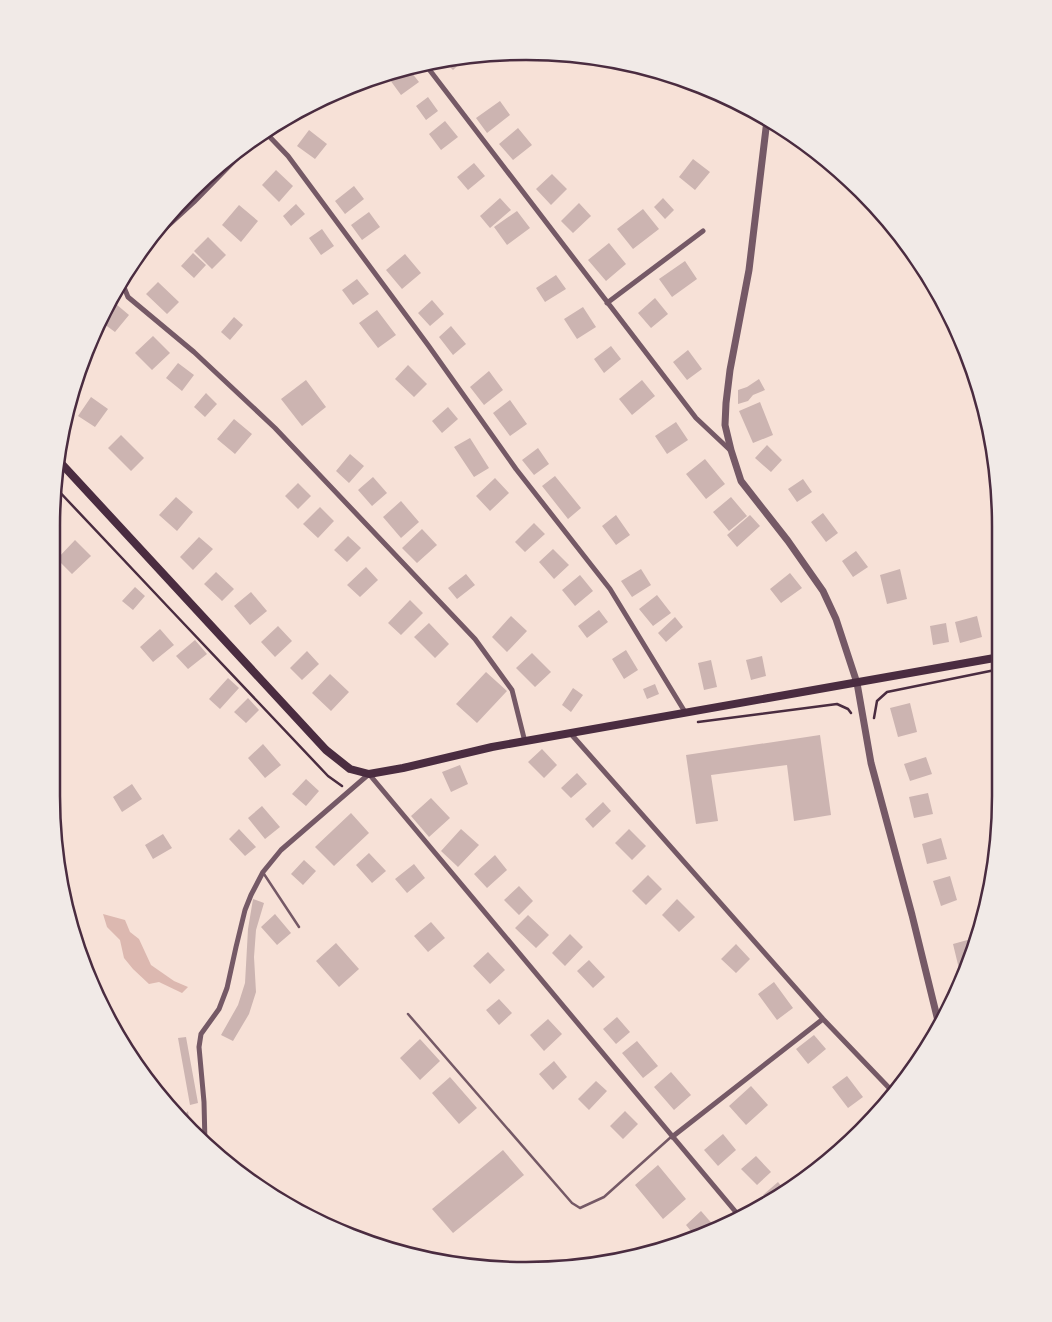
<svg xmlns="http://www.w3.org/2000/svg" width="1052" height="1322" font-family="'Source Sans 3',sans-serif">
<rect width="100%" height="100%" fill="#f7e1d7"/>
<path fill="#dcb8b0" d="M103,914L125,920L130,932L139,939L151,965L174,981L188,987L182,993L159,982L149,984L133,969L124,958L120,940L107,927Z"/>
<path fill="#ccb4b1" d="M464,55H469L453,70L443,60Z
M408,68L419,82L401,95L390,80L405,69Z
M428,97L438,111L426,120L416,106Z
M500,101L510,115L487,133L476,118Z
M445,121L458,137L441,150L429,134Z
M518,128L532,145L513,160L499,144Z
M309,130L327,144L315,159L297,146Z
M693,159L710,172L695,190L679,177Z
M474,163L485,176L468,190L457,177Z
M276,170L293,186L279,202L262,185Z
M552,174L567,189L551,205L536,189Z
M354,186L364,199L345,214L335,201Z
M500,198L511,210L490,228L480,216Z
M663,198L674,210L665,219L654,207Z
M579,203L591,216L573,233L561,221Z
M296,204L305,214L291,226L283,216Z
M239,205L258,221L241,242L222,225Z
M643,209L659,229L633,249L617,229Z
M517,211L530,228L507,245L494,227Z
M369,212L380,227L362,240L351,225Z
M322,229L334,246L321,255L309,238Z
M208,237L226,255L212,269L194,251Z
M609,243L626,264L606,281L588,260Z
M193,253L206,265L194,278L181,266Z
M405,254L421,273L402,289L386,270Z
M685,261L697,279L672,297L659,279Z
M556,275L566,289L545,302L536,288Z
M357,279L369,294L353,305L342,290Z
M158,282L179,302L167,314L146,294Z
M655,298L668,314L651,328L638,313Z
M110,299L129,315L115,332L100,321Z
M432,300L444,314L430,326L418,313Z
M583,307L596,327L577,339L564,319Z
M377,310L396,335L378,348L359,323Z
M234,317L243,325L230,340L221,332Z
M451,326L466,344L453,355L439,337Z
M153,336L170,353L152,370L135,353Z
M611,346L621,359L604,373L594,359Z
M688,350L702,369L687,380L673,362Z
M178,363L194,375L182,391L166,378Z
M408,365L427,384L414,397L395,379Z
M489,371L503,390L484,405L470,387Z
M759,379L765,390L753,395L748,401L738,404V390L747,387Z
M306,380L326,407L302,426L281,399Z
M642,380L655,396L632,415L619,399Z
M206,393L217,404L205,417L194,407Z
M91,397L108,409L95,427L78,416Z
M510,400L527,424L510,436L493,413Z
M760,402L773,435L753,443L739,411Z
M448,407L458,419L442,433L432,421Z
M234,419L252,434L235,454L217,439Z
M676,422L688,440L667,454L655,436Z
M121,435L144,458L131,471L108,448Z
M470,438L489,468L474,477L454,447Z
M767,445L782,460L771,472L755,458Z
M538,448L549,464L534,475L522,460Z
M350,454L364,466L349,483L336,471Z
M705,459L725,484L706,499L686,474Z
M555,476L581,508L568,519L542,486Z
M373,477L387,493L372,506L358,490Z
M495,478L509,493L490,511L476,496Z
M803,479L812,492L797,502L788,489Z
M298,483L311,496L298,509L285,496Z
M176,497L193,512L177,531L159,515Z
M731,497L747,516L729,531L713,512Z
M401,501L419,522L401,538L383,517Z
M320,507L334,521L318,538L303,524Z
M823,513L838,533L826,542L811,522Z
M616,515L630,535L616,545L602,526Z
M750,515L760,526L737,547L727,535Z
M534,523L545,534L525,552L515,542Z
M422,529L437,545L417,563L402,548Z
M348,536L361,548L347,562L334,550Z
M199,537L213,549L193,570L180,557Z
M75,540L91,556L72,574L57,559Z
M553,549L569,565L554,579L539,562Z
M856,551L868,567L853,577L842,561Z
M366,567L378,580L360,597L347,585Z
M641,569L651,585L632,597L621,581Z
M900,569L907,599L887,604L880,575Z
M216,572L234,589L222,601L204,584Z
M790,573L802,588L781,603L770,589Z
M466,574L475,585L457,599L448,588Z
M580,575L593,591L575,606L562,590Z
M135,587L145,596L133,610L122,601Z
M251,592L267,611L250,625L234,606Z
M657,595L671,613L653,626L639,609Z
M410,600L423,613L401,635L388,623Z
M599,610L608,622L587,638L578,626Z
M511,616L527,631L507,652L492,637Z
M977,616L982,637L960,643L955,622Z
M675,617L683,627L666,642L658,633Z
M429,623L449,644L435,658L414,637Z
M946,623L949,642L933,645L930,626Z
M278,626L292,641L275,657L261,642Z
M160,629L174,645L153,662L140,647Z
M195,640L207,654L188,669L176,656Z
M626,650L638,670L624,679L612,659Z
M307,651L319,664L302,680L290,668Z
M532,653L551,672L535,687L516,668Z
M762,656L766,676L751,680L746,660Z
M711,660L717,687L704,690L698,663Z
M486,672L507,691L477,723L456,704Z
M330,674L349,692L331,711L312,693Z
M228,678L239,688L220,709L209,699Z
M655,684L659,694L647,699L643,689Z
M573,688L583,695L571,712L562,705Z
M1000,692V708L996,694Z
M248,698L259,710L246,723L234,712Z
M910,703L917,732L898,737L890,708Z
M820,735L831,815L794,821L787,765L711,775L718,821L696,824L686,755Z
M263,744L281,765L265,778L248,758Z
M542,749L557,765L544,778L528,762Z
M926,757L932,774L910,781L904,764Z
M460,765L468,784L451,792L442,772Z
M577,773L587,784L571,798L561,788Z
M306,779L319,791L306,806L292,794Z
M132,784L142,799L122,812L113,797Z
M928,793L933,814L914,818L909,797Z
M431,798L450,818L429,837L411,816Z
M603,802L611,811L593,828L585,819Z
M262,806L280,827L265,839L248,818Z
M351,813L369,833L334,866L315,847Z
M239,829L256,847L245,856L229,839Z
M461,829L479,845L458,867L441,851Z
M629,829L646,846L632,860L615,843Z
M163,834L172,848L153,859L145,845Z
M941,838L947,859L927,864L922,844Z
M369,853L386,871L372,883L356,865Z
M495,855L507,870L487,888L474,874Z
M304,860L316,871L303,885L291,874Z
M414,864L425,878L407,893L395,879Z
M648,875L662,889L646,905L632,891Z
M950,876L957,900L941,906L933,881Z
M519,886L533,901L519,915L504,900Z
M253,899L264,903L256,930L254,957L256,992L249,1014L233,1041L221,1035L238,1005L245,983L248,929Z
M677,899L695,917L679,932L662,915Z
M275,914L291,933L277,945L261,927Z
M528,915L549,935L536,948L515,928Z
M431,922L445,938L428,952L414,936Z
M570,934L583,947L565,966L552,953Z
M971,939L973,949L967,971L960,973L953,944Z
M336,943L359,969L339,987L316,961Z
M736,944L750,959L736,973L721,959Z
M488,952L505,970L490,984L473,966Z
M589,960L605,977L593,988L577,971Z
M774,982L793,1008L777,1020L758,994Z
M499,999L512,1013L499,1025L486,1010Z
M617,1017L630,1032L616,1044L603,1029Z
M548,1019L562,1034L544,1051L530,1035Z
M814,1035L826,1049L808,1064L796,1049Z
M186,1037L198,1103L190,1105L178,1038Z
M420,1039L440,1061L420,1080L400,1058Z
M637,1041L658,1066L643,1078L622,1053Z
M554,1061L567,1077L553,1090L539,1074Z
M671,1072L691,1095L674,1110L654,1087Z
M847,1076L863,1097L848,1108L832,1087Z
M450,1077L477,1108L459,1124L432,1093Z
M596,1081L607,1091L589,1110L578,1099Z
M751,1086L768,1105L746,1125L729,1106Z
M188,1111L191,1132L180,1119Z
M625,1111L638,1124L623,1139L610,1126Z
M869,1117L870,1118L857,1133L854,1129Z
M723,1134L736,1150L718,1166L704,1150Z
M503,1150L524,1175L453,1233L432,1209Z
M756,1156L771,1172L757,1185L741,1169Z
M658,1165L686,1199L663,1219L635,1185Z
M778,1182L785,1191L769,1203L763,1195Z
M701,1211L715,1227L695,1236L686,1225Z"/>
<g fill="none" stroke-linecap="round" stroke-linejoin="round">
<path stroke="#4a2c40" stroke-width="2.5" d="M54,486L170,609L328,776L342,786
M874,718L877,701L887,692L1000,669
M698,722L837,704L848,709L851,713
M931,1031L933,1037"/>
<path stroke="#755966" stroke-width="2.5" d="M264,874L299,927
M408,1014L572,1203L580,1208L604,1197L671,1137"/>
<path stroke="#755966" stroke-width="5" d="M425,64L696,418L730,450
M266,133L288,156L428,345L516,469L610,589L685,712
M146,246L194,202L242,153
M121,280L128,297L194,352L275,428L475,639L512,690L525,742
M607,303L703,231
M571,734L823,1019L893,1092
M672,1137L823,1019
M205,1143L204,1102L199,1047L201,1034L219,1009L227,988L236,947L245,910L251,895L263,872L281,850L369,774L740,1217"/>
<path stroke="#755966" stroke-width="7" d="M767,120L749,270L730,370L726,403L725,425L731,450L741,481L788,541L823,591L836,619L857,683L871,763L912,915L939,1025"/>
<path stroke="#4a2c40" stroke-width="8" d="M59,461L326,750L350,769L369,774L403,768L492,747L1000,657"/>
</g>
<path d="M0 0H1052V1322H0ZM526 60H526A466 466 0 0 1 992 526V796A466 466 0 0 1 526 1262H526A466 466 0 0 1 60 796V526A466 466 0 0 1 526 60Z" fill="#f1eae7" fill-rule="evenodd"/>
<path fill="none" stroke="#4a2c40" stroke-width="2.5" d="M526 60H526A466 466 0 0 1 992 526V796A466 466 0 0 1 526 1262H526A466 466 0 0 1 60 796V526A466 466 0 0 1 526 60Z"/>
</svg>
